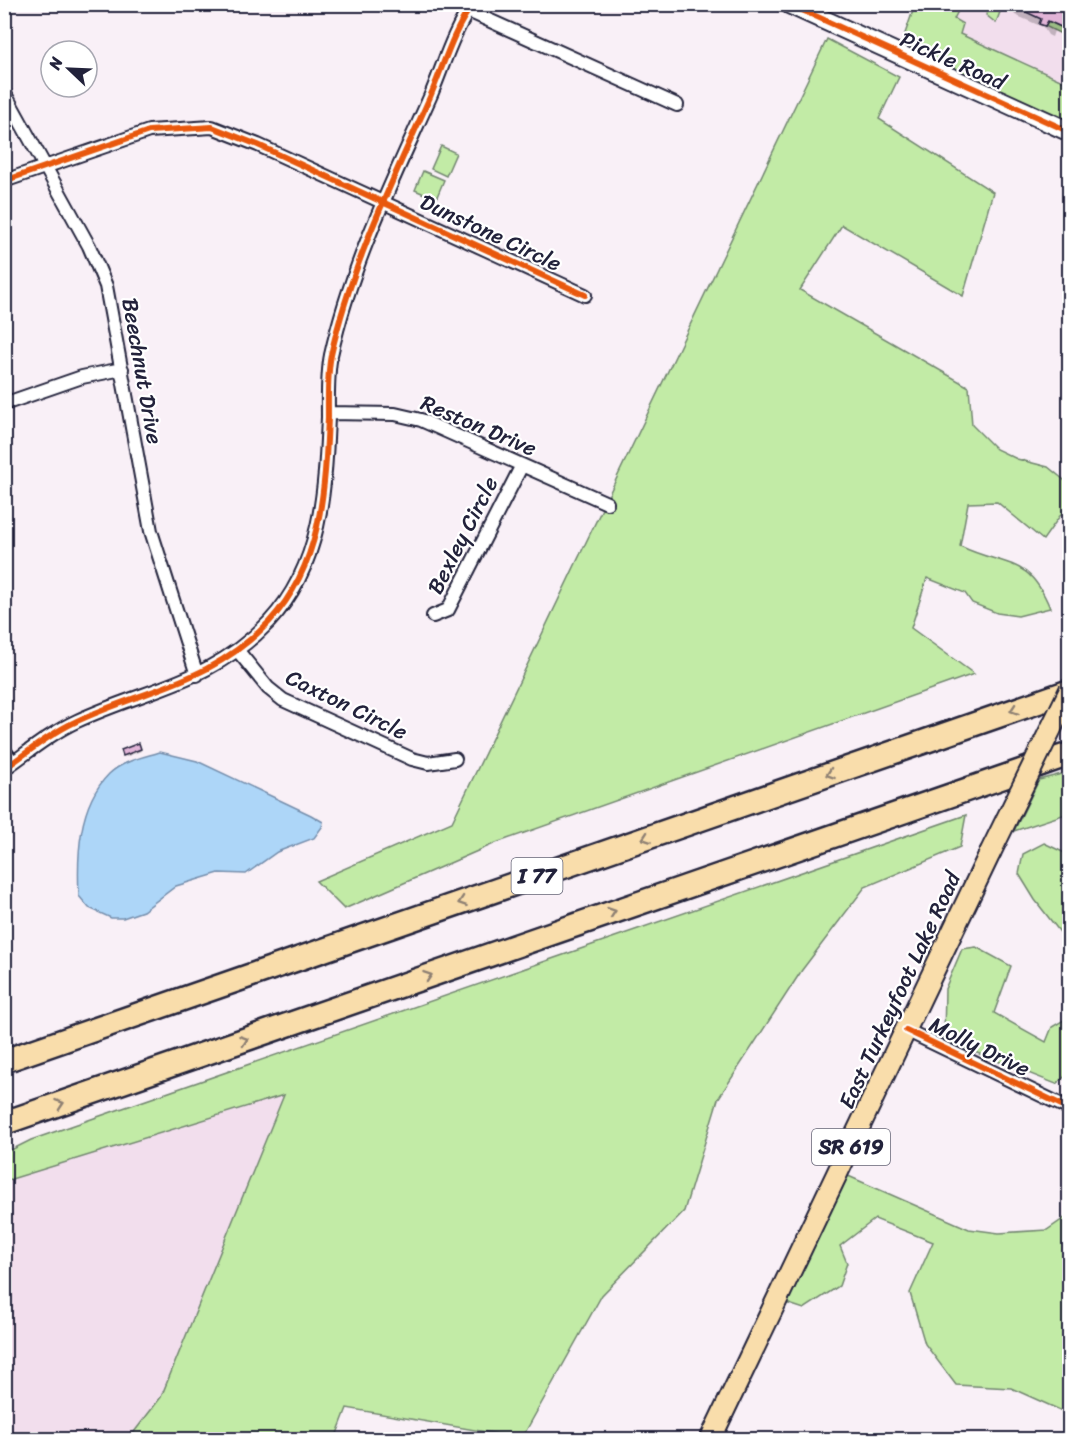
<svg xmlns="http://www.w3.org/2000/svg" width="1074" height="1444" font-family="Sriracha,sans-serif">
<rect width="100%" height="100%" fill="#f9f0f7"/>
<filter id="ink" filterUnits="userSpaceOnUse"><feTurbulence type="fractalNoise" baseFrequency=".0167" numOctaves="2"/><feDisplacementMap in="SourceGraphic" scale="12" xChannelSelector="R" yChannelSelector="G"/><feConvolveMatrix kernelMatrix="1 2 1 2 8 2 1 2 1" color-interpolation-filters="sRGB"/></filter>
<g filter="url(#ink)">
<path fill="#f2deed" d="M951,5H1069V125L933,37Z
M284,1095L161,1397L131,1436L132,1439L5,1440V1181Z"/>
<path fill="#c2eba6" stroke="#728670" stroke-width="1.5" d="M915,5H961L954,19L963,24L960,34L1069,84V121L1066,122L920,58L913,47L901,45Z
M989,5L1000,12L996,23L986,15Z
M1048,21L1069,31V38L1045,26Z
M827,39L899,77L879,119L993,192L963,296L842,225L800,290L969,387L972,425L996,449L1017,459L1048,467L1069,484L1067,506L1043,540L997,502L968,503L960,546C1005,568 1028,554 1050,608L1018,616L997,613L972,603L965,593L927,578L911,628L974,674L496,843L344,909L316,881L452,822Z
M441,146L456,153L446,176L431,169Z
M423,171L444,180L436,199L415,190Z
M1069,772V813L1014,831L1039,780Z
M966,815L960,847L865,887L802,970L718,1099L684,1211L602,1295L522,1438L347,1408L335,1439H132L131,1436L161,1397L284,1095L5,1181V1153L31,1140Z
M1044,843L1069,855V937L1063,936L1035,900L1019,874L1023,854Z
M976,947L1011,966L994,1013L1046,1042L1052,1027L1069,1017V1073L1056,1084L944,1040L945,989L962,949Z
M846,1175L969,1229L999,1233L1047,1230L1069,1215V1414L1011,1388L956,1385L925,1344L910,1293L933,1242L875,1219L840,1246L847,1263L839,1286L804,1309L786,1303Z"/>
<path fill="#add6f8" stroke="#758eac" stroke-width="1.5" d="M160,752L197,761L311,815L323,822L322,827L314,838L277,852L246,874L219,873L176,886L143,911L123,918H111L89,908L79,896C77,856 78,805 109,774C122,761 144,757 160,752Z"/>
<path fill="#0003" d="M1009,4H1070V38L1054,31L1052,37L1048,35L1043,27L1015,15Z
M138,745L141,751L126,757L123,751Z"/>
<path fill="#e1b4d7" stroke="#22223b" stroke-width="1.5" d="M1009,4H1070V31L1048,21L1045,26L1039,24L1041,19Z
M139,743L141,749L123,756L121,750Z"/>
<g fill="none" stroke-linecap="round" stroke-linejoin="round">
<defs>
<path id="street" d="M453,4L677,105
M4,92L89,246L106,286L151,531L197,675
M4,181L149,131L212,127L258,145L585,295
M4,404L82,377L122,369
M328,413L395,414L421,420L607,503
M433,616L448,610L522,465
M238,651L268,688L283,700L412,759L428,763L455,759
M4,750L13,762
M4,769C28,752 51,733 77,721C148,688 211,683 269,622C322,565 325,490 328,417C328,397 327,375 331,355C351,265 393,180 430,97C443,67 453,30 473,4
M906,1030L1070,1109"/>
<path id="secondary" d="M789,4L1070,132"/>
<path id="primary" d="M710,1440L990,853"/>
<path id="highway" d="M4,1061L1070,691
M4,1123L1070,754"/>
</defs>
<use href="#street" stroke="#22223b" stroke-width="16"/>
<use href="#secondary" stroke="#22223b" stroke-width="22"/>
<use href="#primary" stroke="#22223b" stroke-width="24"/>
<use href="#highway" stroke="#22223b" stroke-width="27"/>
<use href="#street" stroke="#fff" stroke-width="12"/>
<use href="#secondary" stroke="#fff" stroke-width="18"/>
<use href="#primary" stroke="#f9ddab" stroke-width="20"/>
<use href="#highway" stroke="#f9ddab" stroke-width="22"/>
<defs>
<path id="primary-bridge" d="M990,853L1070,690"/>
</defs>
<use href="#primary-bridge" stroke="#22223b" stroke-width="24" stroke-linecap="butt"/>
<use href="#primary-bridge" stroke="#f9ddab" stroke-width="20"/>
<defs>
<path id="cycleway" d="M789,4L1070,132
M4,181L149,131L212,127L258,145L585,295
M4,769C28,752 51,733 77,721C148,688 211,683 269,622C322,565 325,490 328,417C328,397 327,375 331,355C351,265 393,180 430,97C443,67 453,30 473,4
M906,1030L1070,1109"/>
</defs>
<use href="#cycleway" stroke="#fff" stroke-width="10"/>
<use href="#cycleway" stroke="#e8590c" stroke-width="6"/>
</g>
<defs><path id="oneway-chevron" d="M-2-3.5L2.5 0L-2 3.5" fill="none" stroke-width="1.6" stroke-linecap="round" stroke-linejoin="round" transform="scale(1.5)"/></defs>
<g stroke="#8e8073">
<use href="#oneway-chevron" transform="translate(1014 710) rotate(161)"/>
<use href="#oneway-chevron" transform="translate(830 774) rotate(161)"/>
<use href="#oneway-chevron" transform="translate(646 838) rotate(161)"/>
<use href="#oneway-chevron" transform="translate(462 902) rotate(161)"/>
<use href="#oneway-chevron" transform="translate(612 912) rotate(-19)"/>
<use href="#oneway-chevron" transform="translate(428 976) rotate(-19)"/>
<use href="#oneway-chevron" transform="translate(244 1040) rotate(-19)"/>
<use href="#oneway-chevron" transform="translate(60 1104) rotate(-19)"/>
</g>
</g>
<g text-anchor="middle" stroke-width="4.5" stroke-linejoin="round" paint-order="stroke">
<g fill="#fff" stroke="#646476" stroke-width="1.5">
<rect x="511.5" y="858" width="51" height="36" rx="4.5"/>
<rect x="812" y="1129" width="78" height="36" rx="4.5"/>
</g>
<g font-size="21" font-weight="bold" fill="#22223b">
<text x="537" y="883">I 77</text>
<text x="851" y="1154">SR 619</text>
</g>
<g font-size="22" fill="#22223b" stroke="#fff">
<text transform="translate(953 60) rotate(24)" y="8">Pickle Road</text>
<text transform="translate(491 232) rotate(25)" y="8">Dunstone Circle</text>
<text transform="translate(143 371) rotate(80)" y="8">Beechnut Drive</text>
<text transform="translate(479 425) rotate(23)" y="8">Reston Drive</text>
<text transform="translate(462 535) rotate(-63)" y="8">Bexley Circle</text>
<text transform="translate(347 704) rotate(26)" y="8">Caxton Circle</text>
<text transform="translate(899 990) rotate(-65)" y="8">East Turkeyfoot Lake Road</text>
<text transform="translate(980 1046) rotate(26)" y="8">Molly Drive</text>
</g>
</g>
<rect width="1074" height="1444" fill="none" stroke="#fff" stroke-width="24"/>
<rect x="12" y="12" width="1050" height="1420" fill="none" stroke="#22223b" stroke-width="2" filter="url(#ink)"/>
<g transform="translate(69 69) rotate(293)"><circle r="28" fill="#ffffff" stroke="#a7a7b1" stroke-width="1.5"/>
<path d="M0-4.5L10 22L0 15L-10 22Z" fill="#22223b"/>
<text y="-9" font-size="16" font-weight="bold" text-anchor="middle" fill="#22223b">N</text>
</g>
</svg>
